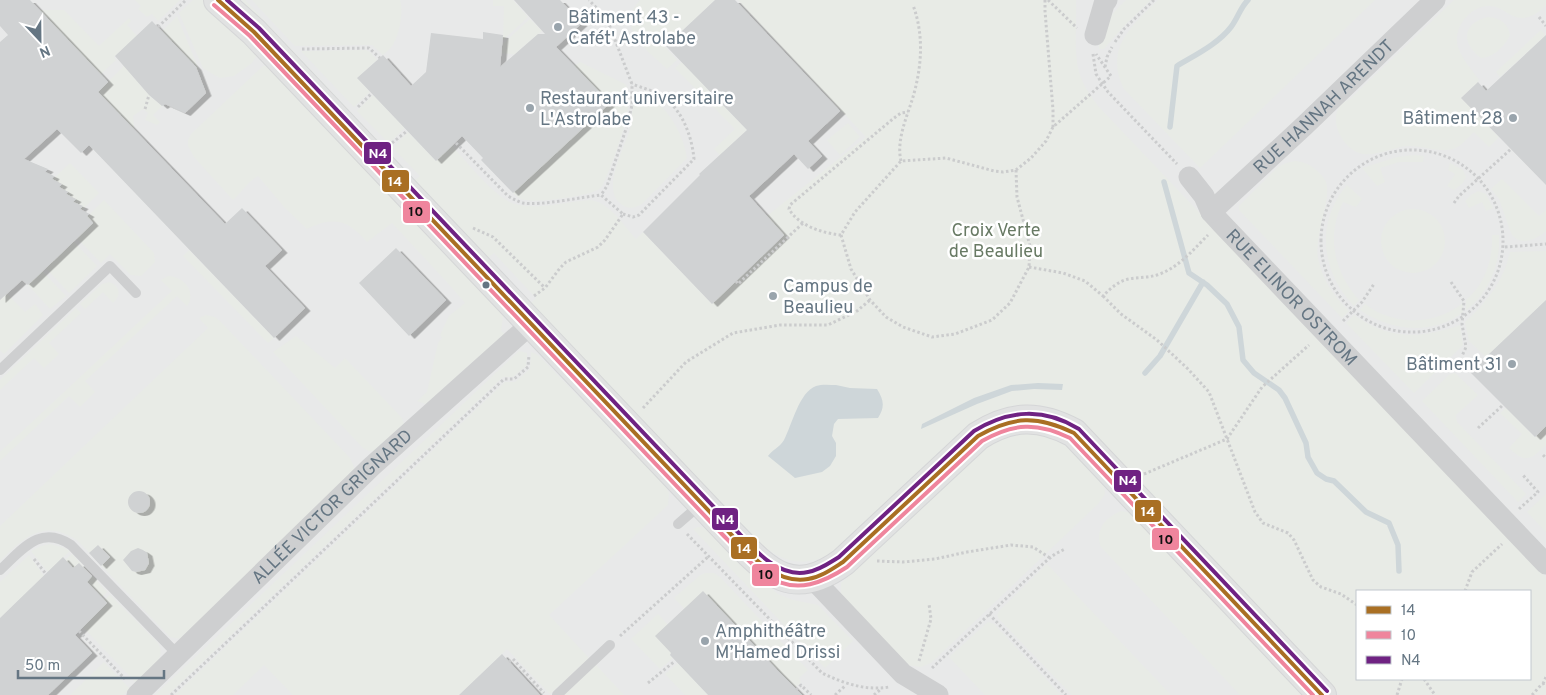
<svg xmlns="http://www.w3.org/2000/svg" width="1546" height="695" font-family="Overpass,sans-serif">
<defs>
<filter id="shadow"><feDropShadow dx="5.5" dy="3" stdDeviation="0" flood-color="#0004"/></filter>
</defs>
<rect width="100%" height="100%" fill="#f9f9f9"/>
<path fill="#e8e9e9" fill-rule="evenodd" d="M0,0H1546V695H0ZM1357,591H1530V679H1357Z"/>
<path fill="#e8ebe6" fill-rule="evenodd" d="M135,0H180L158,21L152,14L147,17L138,9L141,6Z
M193,0H209L258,54L252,63L234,76L220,78L211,73L203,68L179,13Z
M241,0H245L415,180L420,176L393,148L408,132L436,161L452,146C466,161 497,200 515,204C538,210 566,202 589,200C609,201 623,225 636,239L643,232L712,304L784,236L767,216L866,137L738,0H1076C1077,22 1073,55 1080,75C1084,87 1091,96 1098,106L1546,577V695H1340C1274,626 1209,558 1143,489C1128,473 1113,458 1098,443C1086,431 1076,418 1061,411C1024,396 991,408 962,432L834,553C802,568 782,563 756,540L546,320H544L530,304L536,298L494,253L486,259ZM1357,591H1530V679H1357Z
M252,0H400C404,11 399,37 392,46C389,50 386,52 383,55L372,45L295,46Z
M493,0H513L528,17L503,40L504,6H493Z
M640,0H715L665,47L677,60L667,69C647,50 614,28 640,0Z
M1126,0H1151L1123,27L1104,49H1099C1099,28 1112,13 1126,0Z
M1158,0H1375L1200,168L1124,89C1104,49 1131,26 1158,0Z
M1454,0H1546V5C1539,12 1533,17 1523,18C1511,19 1503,7 1491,6C1471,4 1452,28 1458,47C1462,59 1472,70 1479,80L1478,82L1461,98L1499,137L1489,147L1474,132C1468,137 1461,147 1453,149C1439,153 1422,145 1407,146C1393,147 1373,158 1359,153C1338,145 1324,109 1350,99Z
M39,10H64L99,46L129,18L131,21L127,25L137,36L114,57L116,60L100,75Z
M177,16L199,70L162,31Z
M1488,17C1500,18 1508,23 1510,35C1505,46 1493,58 1481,58C1461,43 1462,23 1488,17Z
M530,19L542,31L519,50V55L502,53L503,44Z
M1541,30L1546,35L1500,77L1496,72Z
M366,50L370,52L377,60L357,78L370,92L354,107L301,51Z
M580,62L625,84C638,99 613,162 605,180C603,185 601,189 595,191C585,196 538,203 526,200C521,200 517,197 513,193L609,103L574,66Z
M682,62L747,130L720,155L714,149L735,129L675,68Z
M124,66L149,95L162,106L153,115L160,122L157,125L145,120L148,113L143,109L133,116L134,129L98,92Z
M263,66H270L507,315L503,317L501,330L504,334L426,404L417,401L427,392L438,343L442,338L440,335L449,316L465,303L446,281L392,223L367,242C348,220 334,216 307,229L285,208L258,176C247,182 242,192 233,200L194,157L188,146V140L191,134Z
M373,95L405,128L389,143L357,111Z
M636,95C663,95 684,134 687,158L642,204C635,208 628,210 621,204C601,190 624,149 630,129C632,119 632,103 636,95Z
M848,123L860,137L840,155L827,140Z
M1415,155L1424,156L1423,162H1399L1380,168L1385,182L1377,186L1362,168L1397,157Z
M1295,161C1304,162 1310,164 1316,170C1320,173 1324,177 1326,182C1332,199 1314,235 1318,258C1322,279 1334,297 1349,311L1342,318L1239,210V206L1278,167L1286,163Z
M70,163L99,193L82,210L80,209L82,206L73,202L66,194L68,192L59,187L52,180Z
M1450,163L1463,170L1466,177L1463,183L1454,190L1447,186L1455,174L1448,170Z
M1502,179L1539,216L1546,210V231C1536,240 1519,247 1511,233L1499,199L1491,189Z
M1347,185L1362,199L1356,207L1343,202C1326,236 1334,272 1359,300L1354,306C1321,272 1315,222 1347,185Z
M1478,191L1486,194L1493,208L1486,211L1482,202L1469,208L1465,201L1471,195Z
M104,200L154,253L155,262L141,276L131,275L110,254L101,263L77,238L93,223L87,217Z
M1381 241a32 32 0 1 1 64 0a32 32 0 1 1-64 0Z
M1492,235H1499C1501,262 1489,294 1466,310V300C1485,284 1493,260 1492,235Z
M74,242L97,266L69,293L46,268Z
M189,250L274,338L268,343L183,256Z
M1546,251V300L1486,357L1469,341L1465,322C1487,302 1503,282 1510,252Z
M42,271L66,296L50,309L28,285Z
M168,276C184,276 197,293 187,306L177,296L85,381L95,392L80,407L69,396L0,461V452L172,291L161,280Z
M109,282C121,286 121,296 113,303L103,292L85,309L80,304L102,284Z
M7,294L25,312L35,304L43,315L4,354L0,350V300Z
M1463,303V312C1433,336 1390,331 1360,310L1365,304C1393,326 1435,326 1463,303Z
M76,308L81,313L49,343L59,354L44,368L34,358L0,390V380Z
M206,315L215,317L220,321L350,458L354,467V474L181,639L170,637L78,541C44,518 25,537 0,561V526L208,328L199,318Z
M1354,315C1389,340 1420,339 1460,325L1463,345L1414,393L1346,323Z
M296,336L335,368L345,358L402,418L404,424L376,451H369L363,448L273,352Z
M519,351L527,353L526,366L513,377H503L168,695H155Z
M531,352L538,355L663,483L669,493L668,505L549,615L589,658L550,694L507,649L459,695H293L264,665L233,695H175L505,382H515L530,369Z
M1455,373L1478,395L1456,415L1457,422L1526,494L1518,502L1422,401L1450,374Z
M1506,408L1535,437L1546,426V445C1530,460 1526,464 1509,448L1522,434L1500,413Z
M1017,430C1026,432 1035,432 1044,434C1065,440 1090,468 1104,483L1105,494L1098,504L931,663L921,667L908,665L841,595V583L981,448Z
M1546,494V532L1527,512Z
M1121,511L1133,513L1306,695H1240L1101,547C1094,530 1106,517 1121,511Z
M698,527L711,529L717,533L766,584L778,594L793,600L818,605L853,641L825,668L693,529Z
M50,544L62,547L70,551L48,572L31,551L41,546Z
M72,554L107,592L102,597L65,560Z
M29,555L44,576L0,618V582Z
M1047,564L1171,695H1072L999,619L997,615L999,611Z
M705,573H714L720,577L808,670L799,678L801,682L795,688L703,592L685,609L674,598L699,576Z
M110,595L158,643C168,660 147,672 136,683L83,627L107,603L104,600Z
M658,614L668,625L671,653L670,655L673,658L660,669L631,639Z
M988,622L994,624L1061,695H985L949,657Z
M104,662L130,689L123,695H70Z
M678,663L707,694L706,695H685L665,674Z
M596,665L624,695H564Z"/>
<path fill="#ced6d9" d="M1038,383L1063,384L1062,390L1034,389L1012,391L977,404L921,429L922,424L974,398L1011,385Z
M836,385L850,388L877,389C884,400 885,407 878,418L838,419L834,424L832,436L836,443V456L830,466L822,472L795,478L768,456C773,449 779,448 784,440C792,425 799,392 816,386C822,384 830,385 836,385Z"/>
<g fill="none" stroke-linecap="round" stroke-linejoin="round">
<path stroke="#ced6d9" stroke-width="5.5" d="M1170,127L1177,66C1195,55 1218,44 1231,27C1238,18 1240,8 1248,0
M1164,182L1189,273L1207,285L1227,304L1239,327L1243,360L1254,373L1279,390L1285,398L1306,443L1308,457L1317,473L1326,479L1334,481L1366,512L1389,523L1398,545L1399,571
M1145,373L1160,356L1203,282"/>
</g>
<path fill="#d0d2d3" filter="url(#shadow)" d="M0,0H30L108,82L98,92L225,224L242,208L282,250L265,266L305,308L274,338L89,145L81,153L57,129L24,159L48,169L45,172L54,176L52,179L62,184L59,187L68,192L66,194L76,199L73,202L83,206L80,209L89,214L87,216L93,223L28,285L22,280L0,300V42L8,35L0,26Z
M514,0H560L582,23L556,47L610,103L513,193L481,160L483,158L462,136L436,161L357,78L383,55L411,86L426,72L431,33L483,39V32L503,35L500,67L538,34H545Z
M715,0H735L840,111L808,141L822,156L808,169L794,154L749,196L784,235L712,304L643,232L700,175L699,174L747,130L666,46Z
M152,21L196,67L206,93L185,113L165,104L162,106L149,95L115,56Z
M1546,35V185L1461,98L1478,82L1486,91Z
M396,248L446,300L409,336L359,283Z
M1546,300V426L1535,437L1470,372Z
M128 502a11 11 0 1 1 22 0a11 11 0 1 1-22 0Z
M98,545L110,557L101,566L89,553Z
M138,548L143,550L147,553L149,563L145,570L136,572L132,571L123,560L131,551Z
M63,557L73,568L79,563L92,576L87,582L107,603L75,635L92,653L48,695H0V618Z
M703,591L778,671L802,695H708L670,655L671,653L655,636Z
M502,654L540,695H459Z"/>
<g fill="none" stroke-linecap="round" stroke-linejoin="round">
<defs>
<path id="secondary" d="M218,0L254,32L727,530C765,569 790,601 843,562L978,436C1011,415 1039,414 1074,433L1322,695"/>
</defs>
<use href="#secondary" stroke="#d5d6d7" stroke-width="30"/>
<path stroke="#cbcccd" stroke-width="3" stroke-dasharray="2.5 2.5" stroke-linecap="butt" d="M1045,0V11L1053,110V127
M1048,0L1077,28
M1539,17L1546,26
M158,27L186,0
M1115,42L1124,29L1154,0
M302,49L369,48L380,58
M1093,54L1096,74L1108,92L1177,164
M1105,67L1107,57L1112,47
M358,107L371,94
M145,109L149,95
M392,143L407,131
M456,143L508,196C513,199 517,201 523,203C540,206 582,197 601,195
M1321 241a91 91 0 1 1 182 0a91 91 0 1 1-182 0Z
M901,161C896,140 907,117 913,97C922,66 924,35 913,5
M1016,170L1017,197L1030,246L1029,267L1010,303L992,320L955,334L932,337L903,327L886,317L870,300L851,269L841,235L855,212L901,161L946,158L994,171L1003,172L1016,170L1031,158L1046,141L1053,127L1111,76L1096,54
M1454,203L1459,196L1511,149
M623,214L633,217L639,215L694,159C692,137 683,112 665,98C656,91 642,88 632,84
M473,228L493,237L545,288
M841,235C822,233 799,226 789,209L790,205L894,118L901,113L908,112
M1505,247L1546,244
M1029,267L1063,273L1085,281L1103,296C1110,289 1118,281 1129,279C1139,277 1149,278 1160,274C1180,266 1193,250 1208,235
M736,281L738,284L803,223
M1451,282L1464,301L1462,324L1466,347L1462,356
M534,296L545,288L560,268L566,262L598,247L605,240L623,214L601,195L607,186L627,126L632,105V84L607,19L589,0
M1103,296L1121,314L1157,340L1188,369L1209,392L1255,512L1263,523L1288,533L1294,540L1313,580L1321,587L1341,594L1357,605
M1343,321L1362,302L1374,284
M643,408L686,362L733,333L780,325H828L857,311L870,300
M1478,428L1503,405
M1543,455L1546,458
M1144,474L1227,439L1262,387L1309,345
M1519,509L1538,492L1522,474
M687,534L822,673C843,683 865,691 889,687
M34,559L46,574
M877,561L903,562L935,559L967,552L1011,545L1033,547L1050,558
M1465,591L1472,572L1502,544
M989,614L1066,695
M79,631L125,679
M620,636L709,556
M919,661L931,619L929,604
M509,662L513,659L544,693
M932,668L1045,562L1055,554L1065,549
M1424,679L1435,695
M648,683L675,661
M1543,684L1546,677
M796,690L801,685L811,695
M171,695L504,379H514L528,367L529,355
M835,695L846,685
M874,695L881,689
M1397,695L1402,679
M1532,695L1542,684L1546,683"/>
<path stroke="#cecfd0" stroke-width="10" d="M0,370L110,266L136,293
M678,524L701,504
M0,570C22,550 40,524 71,545L178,655
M557,695L610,645"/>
<g stroke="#cecfd0" stroke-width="21">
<path d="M1095,35L1104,4L1107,0"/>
<path id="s1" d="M1189,177L1204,196L1211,212L1221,223L1546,564"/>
<path id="s2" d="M1211,212L1304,126L1435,0"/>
<path d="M813,579L903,674L938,695"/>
<path id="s3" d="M137,695L371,467L532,323"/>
</g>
<use href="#secondary" stroke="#e1e2e2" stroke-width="28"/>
<defs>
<path id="bus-1" d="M218,0L254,32L727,530C748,552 774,585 808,579C821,577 832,569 843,562L978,436C1013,416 1037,415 1074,433L1322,695"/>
<path id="bus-2" d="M214,5L250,36L722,534C765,578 788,606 847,567L982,441C1014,423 1037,422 1070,438L1313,695"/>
<path id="bus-3" d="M227,0L259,28L732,526C751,545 776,579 808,572C820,570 829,563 839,557L974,431C1009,410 1043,407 1079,429L1327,691"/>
</defs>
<use href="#bus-1" stroke="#fff" stroke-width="8"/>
<use href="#bus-2" stroke="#fff" stroke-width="8"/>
<use href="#bus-3" stroke="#fff" stroke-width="8"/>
<use href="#bus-1" stroke="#a96f23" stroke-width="4"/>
<use href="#bus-2" stroke="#ef859d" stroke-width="4"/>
<use href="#bus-3" stroke="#6f2282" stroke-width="4"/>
</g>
<g fill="#99a4ac" stroke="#fff" stroke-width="2">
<circle cx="558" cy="27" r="5"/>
<circle cx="530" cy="108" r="5"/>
<circle cx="1513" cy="118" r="5"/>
<circle cx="773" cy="296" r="5"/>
<circle cx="1512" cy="364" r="5"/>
<circle cx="705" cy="641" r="5"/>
</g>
<circle fill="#657683" stroke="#fff" stroke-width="2" cx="486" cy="285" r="4.5"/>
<g text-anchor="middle" stroke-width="5" stroke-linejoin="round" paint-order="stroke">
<g font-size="18" fill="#657683" stroke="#fff" text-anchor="start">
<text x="568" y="23">Bâtiment 43 -<tspan x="568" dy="21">Cafét' Astrolabe</tspan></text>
<text x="540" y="104">Restaurant universitaire<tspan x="540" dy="21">L'Astrolabe</tspan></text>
<text x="1503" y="124" text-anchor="end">Bâtiment 28</text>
<text x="783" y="292">Campus de<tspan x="783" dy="21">Beaulieu</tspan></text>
<text x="1502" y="370" text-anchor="end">Bâtiment 31</text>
<text x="715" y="637">Amphithéâtre<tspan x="715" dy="21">M’Hamed Drissi</tspan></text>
</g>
<g font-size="18" fill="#657683" stroke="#fff">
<text dy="6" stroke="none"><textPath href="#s2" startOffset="154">RUE HANNAH ARENDT</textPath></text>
<text dy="6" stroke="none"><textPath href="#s1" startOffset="159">RUE ELINOR OSTROM</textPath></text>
<text dy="6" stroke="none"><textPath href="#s3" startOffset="271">ALLÉE VICTOR GRIGNARD</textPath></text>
</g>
<g font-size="18" fill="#687a64" stroke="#fff">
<text x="996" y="236">Croix Verte<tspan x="996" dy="21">de Beaulieu</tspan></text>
</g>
</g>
<g stroke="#fff" stroke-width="2">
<rect x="363" y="141" width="29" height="24" rx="5" fill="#6f2282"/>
<rect x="381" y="169" width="29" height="24" rx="5" fill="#a96f23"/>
<rect x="402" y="200" width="29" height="24" rx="5" fill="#ef859d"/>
<rect x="1113" y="469" width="29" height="24" rx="5" fill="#6f2282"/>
<rect x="1134" y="499" width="28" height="24" rx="5" fill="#a96f23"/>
<rect x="711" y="507" width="28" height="24" rx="5" fill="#6f2282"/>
<rect x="1151" y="527" width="29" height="24" rx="5" fill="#ef859d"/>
<rect x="730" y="536" width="28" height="24" rx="5" fill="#a96f23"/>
<rect x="751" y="563" width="29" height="24" rx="5" fill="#ef859d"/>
</g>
<g font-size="14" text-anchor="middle" font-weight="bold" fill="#fff">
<text x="378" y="158">N4</text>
<text x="395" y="186">14</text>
<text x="1128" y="485">N4</text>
<text x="1148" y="516">14</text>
<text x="725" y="524">N4</text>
<text x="744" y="553">14</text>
</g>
<g font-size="14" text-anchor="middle" font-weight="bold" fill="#111">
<text x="416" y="216">10</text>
<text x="1166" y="544">10</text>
<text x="766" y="579">10</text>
</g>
<rect x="1356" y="590" width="175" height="90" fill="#ffffff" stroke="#c1c8cd"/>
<rect x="1366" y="606" width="25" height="8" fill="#a96f23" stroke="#c1c8cd"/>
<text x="1401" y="615" font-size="15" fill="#657683">14</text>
<rect x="1366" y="631" width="25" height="8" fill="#ef859d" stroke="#c1c8cd"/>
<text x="1401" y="640" font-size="15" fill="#657683">10</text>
<rect x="1366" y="656" width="25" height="8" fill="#6f2282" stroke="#c1c8cd"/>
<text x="1401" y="665" font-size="15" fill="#657683">N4</text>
<g transform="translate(40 40) rotate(158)" stroke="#ffffff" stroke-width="4" paint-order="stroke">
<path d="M0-4L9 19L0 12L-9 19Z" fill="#657683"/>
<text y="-8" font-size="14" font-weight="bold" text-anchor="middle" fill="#657683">N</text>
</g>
<path d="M18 670v8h146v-8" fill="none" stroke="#657683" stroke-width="2.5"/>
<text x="25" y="670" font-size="15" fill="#657683" stroke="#ffffff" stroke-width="4" paint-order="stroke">50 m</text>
</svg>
